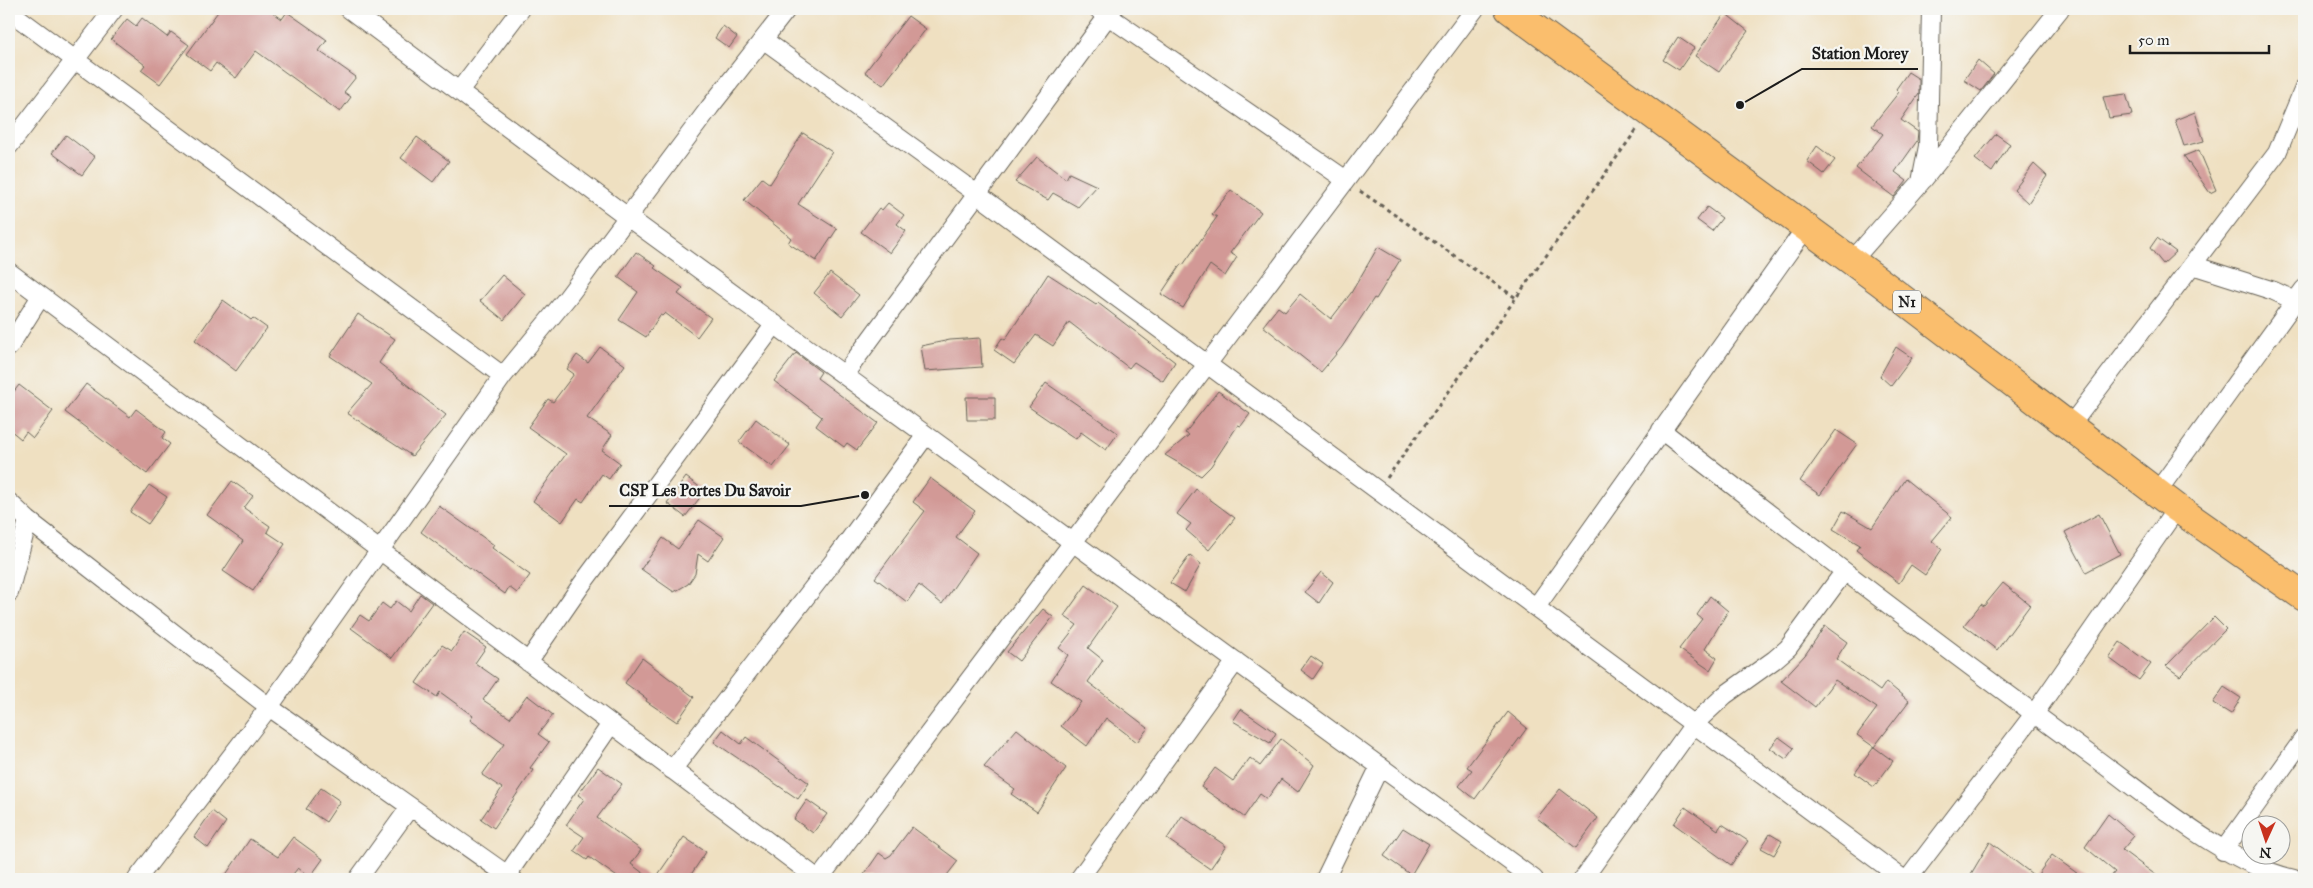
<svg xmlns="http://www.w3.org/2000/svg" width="2313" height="888" font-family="'IM FELL Great Primer',serif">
<rect width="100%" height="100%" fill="#f6f6f2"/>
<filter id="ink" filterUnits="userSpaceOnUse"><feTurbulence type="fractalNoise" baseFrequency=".02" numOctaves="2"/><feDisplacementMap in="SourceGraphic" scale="10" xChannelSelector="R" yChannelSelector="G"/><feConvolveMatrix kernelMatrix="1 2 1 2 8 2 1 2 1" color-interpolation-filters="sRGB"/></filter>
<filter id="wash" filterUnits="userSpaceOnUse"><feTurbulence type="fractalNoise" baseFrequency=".0096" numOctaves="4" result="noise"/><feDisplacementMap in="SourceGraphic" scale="20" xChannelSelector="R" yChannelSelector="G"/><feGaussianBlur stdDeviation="1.12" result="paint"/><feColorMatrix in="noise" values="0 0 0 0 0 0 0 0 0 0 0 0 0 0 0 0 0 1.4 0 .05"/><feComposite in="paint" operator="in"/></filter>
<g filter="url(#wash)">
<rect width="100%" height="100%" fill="#efe0c1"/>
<g id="blocks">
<path fill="#d29996" d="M220,9H268L282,19L287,12L327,40L319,51L356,77L344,92L351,97L340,112L256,51L236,78L216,63L210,71L187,54Z
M1725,13L1748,31L1719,72L1695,56Z
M908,16L926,29L883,85L865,72Z
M142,18L167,37L171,32L189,45L160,84L141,70L145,65L111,39L127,19L136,26Z
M723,26L737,37L729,48L715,38Z
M1678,37L1694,48L1679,70L1663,60Z
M1978,60L1994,74L1981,91L1964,80Z
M1908,72L1919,79V94L1901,120L1918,132L1917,141L1895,172L1907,181L1894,197L1856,168L1883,134L1872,126L1899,92L1896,89Z
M2126,94L2132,115L2109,118L2103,97Z
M2195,112L2204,141L2184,146L2175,120Z
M803,133L832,152L798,204L837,229L816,261L788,243L791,238L744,200L762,178L770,184Z
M1996,134L2010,144L1992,172L1975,159Z
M66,135L95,157L82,175L52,153Z
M417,137L449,161L433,182L401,158Z
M1817,146L1835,160L1824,174L1807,161Z
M2199,150L2216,190L2210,193L2184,156Z
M1037,157L1066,179L1069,173L1097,186L1078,207L1053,193L1048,200L1015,182Z
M2034,164L2047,176L2028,203L2014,190Z
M1231,190L1261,212L1230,253L1237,257L1225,276L1210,265L1183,308L1161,294L1181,264L1183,265L1217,217L1212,214Z
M888,203L904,215L897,224L906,231L890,253L861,232L879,208L882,210Z
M1707,207L1722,218L1712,231L1697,220Z
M2157,238L2176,252L2163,264L2150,248Z
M1378,247L1400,260L1376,299L1374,298L1342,347L1321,372L1263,326L1278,307L1285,312L1300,294L1331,319L1351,293Z
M636,252L656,266L654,268L683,288L678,294L711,318L697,337L665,313L662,316L660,315L646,337L619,320L638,292L618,277Z
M830,273L859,295L842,316L814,293Z
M1048,274L1096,305L1098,303L1175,362L1163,381L1134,362L1129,368L1069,322L1053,346L1036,335L1014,364L994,350L1002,338L1005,340Z
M502,275L525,294L504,320L480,301Z
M223,300L251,320L253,318L267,328L236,371L195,340Z
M358,314L395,339L379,363L446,415L412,456L347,413L372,384L330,356Z
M980,338L982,367L925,371L921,346L950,340Z
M600,347L625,365L587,418L612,435L602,450L620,463L609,479L602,474L583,502L578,499L562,522L533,501L566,454L528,427L548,399L553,402L574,374L567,369L577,355L588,363Z
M1896,347L1912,358L1891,386L1880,376Z
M796,353L821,372L817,378L878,423L857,450L847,443L844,447L816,426L822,417L774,381Z
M1046,383L1118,433L1106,450L1081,432L1076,439L1029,407Z
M86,384L130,417L136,409L166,432L162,438L170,444L147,474L65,412Z
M19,385L53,411L33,438L26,432L21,439L9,429V398Z
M1218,391L1250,414L1241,426L1238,425L1211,466L1201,476L1165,455L1189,435L1185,433Z
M966,397H995V420H967Z
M756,419L790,445L773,467L739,442Z
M1836,430L1857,444L1820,495L1800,481Z
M686,477L705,491L685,517L667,503Z
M930,478L975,511L956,537L977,553L942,604L919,585L907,602L875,578L925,511L913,502Z
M1905,479L1952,517L1932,541L1942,549L1925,575L1911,565L1899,583L1856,550L1860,545L1833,529L1843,511L1872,528Z
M232,481L253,496L244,508L270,526L267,532L285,544L253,591L223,571L243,541L207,515Z
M149,485L167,497L148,524L130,512Z
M1196,489L1235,518L1209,550L1186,530L1191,524L1177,514Z
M439,506L494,545L492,548L530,575L517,593L509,587L505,594L421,532Z
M2099,514L2120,554L2086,572L2065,532Z
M699,520L724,537L708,561L698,554L695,574L688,584L674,592L641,569L663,538L678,549Z
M1190,555L1201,564L1185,592L1170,583Z
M1321,572L1333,582L1319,603L1305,592Z
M2003,583L2030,605L1997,650L1964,625L1981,604L1984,606Z
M1086,585L1117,607L1088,648L1103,660L1088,682L1148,728L1137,742L1106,718L1087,746L1061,726L1081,702L1051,681L1068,655L1059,648L1077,625L1064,616Z
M420,594L432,603L392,658L351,628L360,615L369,621L382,603L390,609L396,601L409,611Z
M1710,596L1728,611L1705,649L1717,658L1710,670L1679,649L1702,619L1697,615Z
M1043,609L1053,617L1019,661L1007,652Z
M2214,617L2226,629L2180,676L2166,666Z
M1825,626L1847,642L1836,659L1880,691L1886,682L1909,701L1874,747L1857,735L1877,708L1835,680L1815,707L1781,681L1805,655Z
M464,632L486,647L475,663L498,679L483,700L510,718L527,695L553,715L538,734L549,742L530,768L533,770L494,828L481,819L502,788L482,775L504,744L470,720L473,716L440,692L437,697L416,683L442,645L452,651Z
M2120,642L2151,664L2139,680L2109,658Z
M1311,656L1323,664L1313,679L1301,670Z
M642,658L694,697L677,722L646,701L647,699L625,683Z
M2224,687L2241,698L2231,714L2213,703Z
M1241,709L1276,733L1270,743L1233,721Z
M1508,712L1527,728L1475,799L1459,786L1472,770L1467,767Z
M1017,729L1066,768L1037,812L1011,794L1015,789L984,767Z
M723,730L741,744L746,737L809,783L798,799L714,742Z
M1779,737L1794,748L1786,759L1770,748Z
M1281,739L1314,765L1298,792L1281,779L1267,799L1260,794L1244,817L1201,787L1215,768L1233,781L1250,758L1260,766Z
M1874,747L1893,761L1874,787L1855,773Z
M598,767L622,784L597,818L641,850L631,864L651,879H620L589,857L587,860L574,851L584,837L566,825L584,799L578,795Z
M321,788L340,801L326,822L306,809Z
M1560,789L1598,818L1576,848L1537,818Z
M807,800L827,814L813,833L794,819Z
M1685,807L1718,830L1722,824L1748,841L1731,865L1674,824Z
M212,811L226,822L208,848L194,837Z
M2108,814L2134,836L2122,850L2161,879H2109L2115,872L2085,847Z
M1182,816L1226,846L1210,869L1167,839Z
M912,827L958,861L944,879H861L879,853L886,858L891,855Z
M1403,828L1429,844L1411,875L1384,856Z
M1770,834L1782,841L1774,855L1761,848Z
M293,837L323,859L310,877L298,868L289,879H223L250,839L278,857Z
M684,837L706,852L688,879H655Z
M1990,842L2036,877L2052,855L2085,879H1968Z"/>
</g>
</g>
<g filter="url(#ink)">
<use href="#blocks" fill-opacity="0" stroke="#666156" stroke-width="1"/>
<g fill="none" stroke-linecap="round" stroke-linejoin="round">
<defs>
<path id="street" d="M349,9L629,218L1534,879
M1098,9L1346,180
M9,11L503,376
M764,40L977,194L1903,879
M459,91L521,9
M9,146L114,9
M1923,180L2060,9
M1851,262L1921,182L1928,146L1931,9
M2192,265L2274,291L2304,305
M9,272L818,879
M9,347L41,296
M844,375L1113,9
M2070,426L2277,153L2304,88
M1661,430C1804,541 1946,650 2092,756C2150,798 2224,863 2294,879
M2157,492L2304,289
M9,502L28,520L269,707L513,879
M9,593L28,520
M1536,607L1805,229
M528,662L582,584L775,324
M672,770L836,558L926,435
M2223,851L2304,738
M507,875L611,724
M137,879L269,707L503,376L567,298L710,107L787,9
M358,879L410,807
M819,879L1475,9
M1079,879L1236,661
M1325,879L1380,766
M1583,879L1694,724L1725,695L1774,660L1788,648L1844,572
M1908,879L2034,714L2177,508"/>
<path id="primary" d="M1509,9L1879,281L2177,508L2304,597"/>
</defs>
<use href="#street" stroke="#666156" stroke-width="20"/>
<use href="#primary" stroke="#666156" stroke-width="30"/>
<path stroke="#666156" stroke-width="3" stroke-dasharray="4 4" stroke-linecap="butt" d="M1360,191L1516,298
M1387,478L1637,129"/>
<use href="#street" stroke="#fff" stroke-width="18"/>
<use href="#primary" stroke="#fabe6d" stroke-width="28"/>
</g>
</g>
<g text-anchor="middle" stroke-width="4.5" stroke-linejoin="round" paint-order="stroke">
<rect fill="#f6f6f2" stroke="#5d5d5c" stroke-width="1" x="1893" y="290.5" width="28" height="23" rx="4"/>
<g font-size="14" font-weight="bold" fill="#1c1c1c">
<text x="1907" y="307">N1</text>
</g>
</g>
<path fill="none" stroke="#1c1c1c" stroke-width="2" d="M1740 105L1802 69H1918M865 495L801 506H609"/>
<g fill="#1c1c1c" stroke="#f6f6f2" stroke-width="2">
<circle cx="1740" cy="105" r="5"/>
<circle cx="865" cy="495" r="5"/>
</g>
<g font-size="16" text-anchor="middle" font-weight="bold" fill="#1c1c1c" stroke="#f6f6f2" stroke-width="4.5" stroke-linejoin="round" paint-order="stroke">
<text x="1860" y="59">Station Morey</text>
<text x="705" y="496">CSP Les Portes Du Savoir</text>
</g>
<rect width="2313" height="888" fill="none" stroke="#f6f6f2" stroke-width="30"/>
<g transform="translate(2266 840) rotate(183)"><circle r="24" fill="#f6f6f2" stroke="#9f9f9c"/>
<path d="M0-4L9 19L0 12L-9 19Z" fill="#c8321e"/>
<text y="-8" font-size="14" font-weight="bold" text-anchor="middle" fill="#1c1c1c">N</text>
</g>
<path d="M2130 45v8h139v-8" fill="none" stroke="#1c1c1c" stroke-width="2.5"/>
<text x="2138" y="45" font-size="15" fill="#1c1c1c" stroke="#f6f6f2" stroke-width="4" paint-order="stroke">50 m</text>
</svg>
